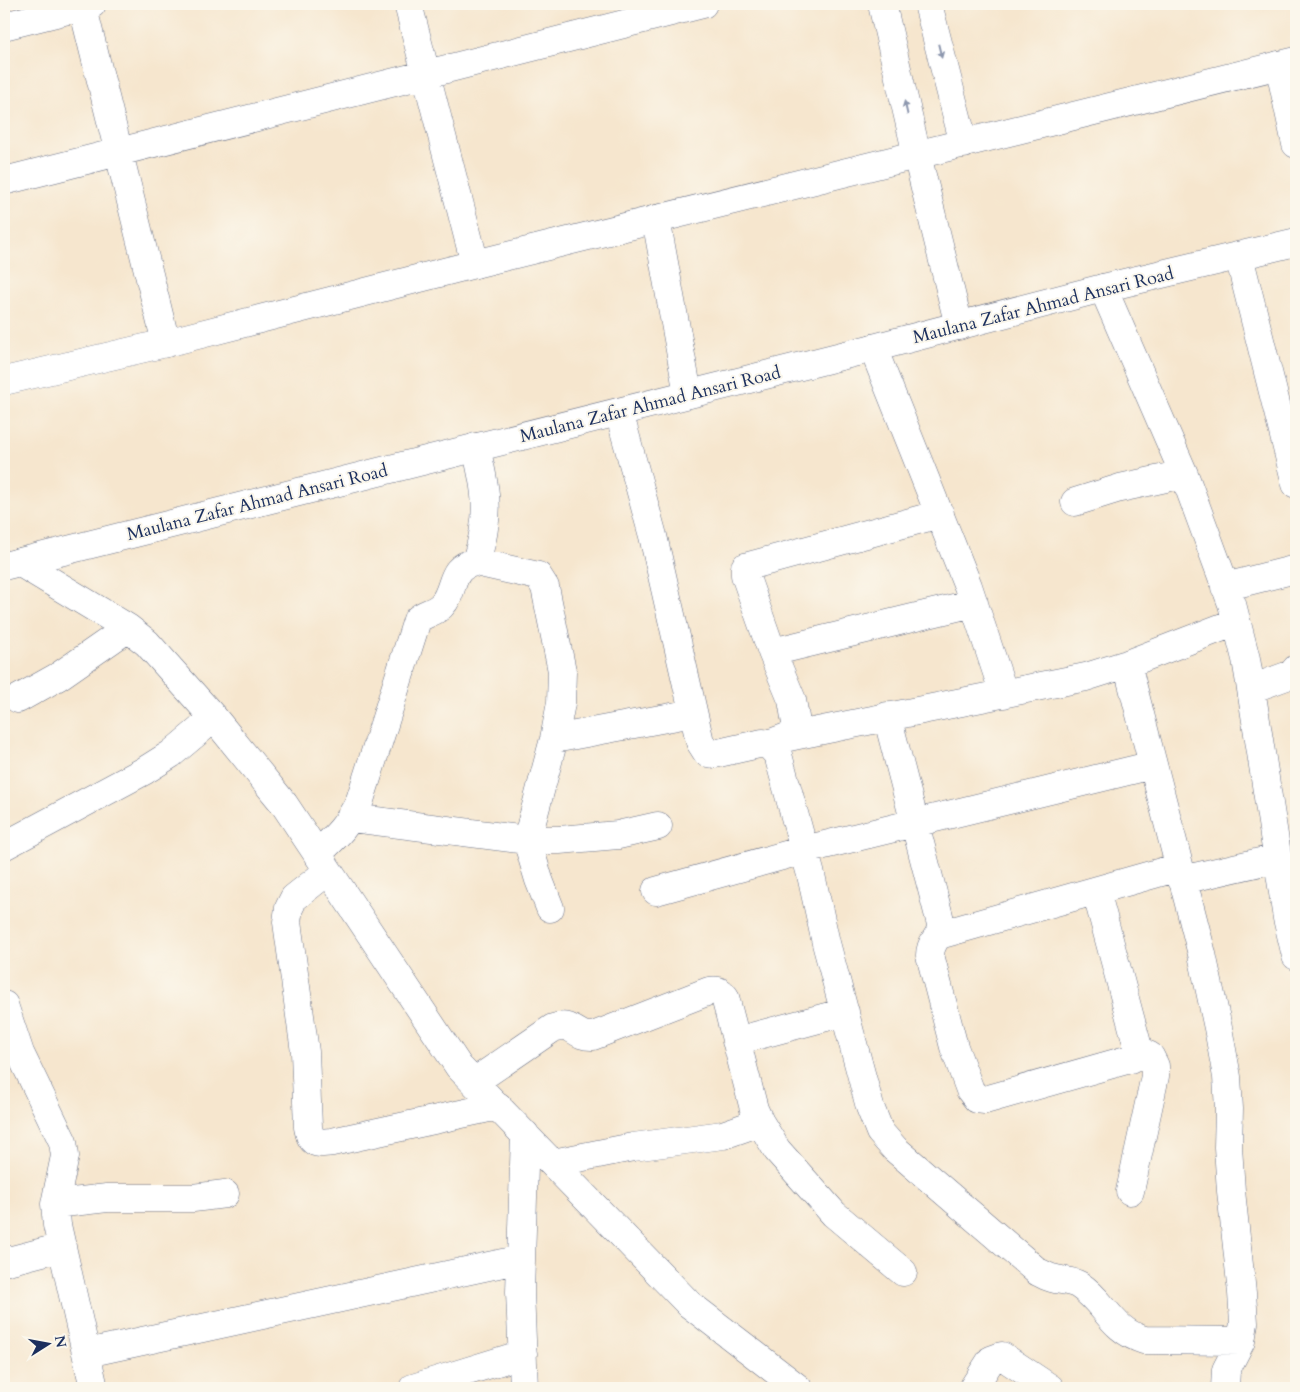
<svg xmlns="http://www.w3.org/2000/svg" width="1300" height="1392" font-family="Cardo,serif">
<rect width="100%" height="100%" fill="#fbf7ec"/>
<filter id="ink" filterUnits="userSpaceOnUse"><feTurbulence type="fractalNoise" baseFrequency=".02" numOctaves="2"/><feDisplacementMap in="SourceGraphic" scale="10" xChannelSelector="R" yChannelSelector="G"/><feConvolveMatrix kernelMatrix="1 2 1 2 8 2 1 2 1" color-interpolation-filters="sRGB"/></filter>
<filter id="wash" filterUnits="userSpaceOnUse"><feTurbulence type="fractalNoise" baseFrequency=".0096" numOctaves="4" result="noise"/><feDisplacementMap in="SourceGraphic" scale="20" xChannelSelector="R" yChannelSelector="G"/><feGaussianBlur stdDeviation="1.12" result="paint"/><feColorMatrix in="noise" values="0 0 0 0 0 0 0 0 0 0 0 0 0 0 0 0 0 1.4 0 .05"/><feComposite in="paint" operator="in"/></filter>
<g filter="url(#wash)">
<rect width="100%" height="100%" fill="#f6e6ce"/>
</g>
<g filter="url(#ink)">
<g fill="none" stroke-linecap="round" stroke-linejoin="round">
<defs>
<path id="minor" d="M82,4L166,343
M408,4L475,264
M4,26L92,4
M1279,65L1296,144
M917,155L959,326
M4,181L703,4
M656,219L688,394
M1239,256L1296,484
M1103,288L1184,474L1232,604L1246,659L1251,689L1287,918L1296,956
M873,348L968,586L1004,694
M619,412L653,536L700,742L707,753L714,754L763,743L768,744L778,755L811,875L826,943L870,1107L880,1132L895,1149L1038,1272C1043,1274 1047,1277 1052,1278C1062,1281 1070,1280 1079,1285C1105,1302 1111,1330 1144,1340L1241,1341
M476,447C482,474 489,500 484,528C483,539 479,550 476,562
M1075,502L1120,488L1184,474
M19,562L128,628L147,643L214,718L284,804L459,1067L689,1304L798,1388
M1225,587L1296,569
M772,652L974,603
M1127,664L1202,954L1218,1028L1227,1077L1229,1109L1228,1147L1231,1191L1242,1293L1244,1323L1241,1341L1226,1370L1225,1388
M1251,689L1292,674L1296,669
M18,699L59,676L128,628
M887,716L941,924C942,937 930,940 930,955L954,1047L970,1090L977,1099L985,1100L1130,1059L1136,1056L1139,1051L1096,891
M798,735L792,700L772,652L745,575V567L940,514
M554,739L693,713
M768,744L784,738L798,735L1086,677L1127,664L1236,622
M352,818L527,840H559L618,835L658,826
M4,846L144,771L171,754L214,718
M317,854C337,836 348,825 360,800L417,620C424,613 434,613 441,606C457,590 447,567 476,562L538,576L545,587L562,671L561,703L554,739L527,840L539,880L550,908
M328,871L294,898L289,908L287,922L305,1052L308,1127C311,1144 315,1144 332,1142L498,1106
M1182,880L1278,858
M656,891L804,850L1153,765
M939,935L1179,867
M4,1005L20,1053L63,1142L65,1156L55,1204L57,1225L94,1388
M736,1041L845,1012
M474,1082L553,1028C575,1021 573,1037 593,1036L709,991C716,990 720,990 725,997L754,1109L760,1122L777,1150L834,1214L903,1272
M553,1163L633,1147L723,1135L760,1122
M1130,1191L1155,1076V1066L1150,1056L1139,1051
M55,1204L107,1198H193L225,1194
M4,1262L62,1247
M87,1353L521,1259
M413,1388L523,1354
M524,1388L520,1292L525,1134
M973,1388L991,1360L1002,1356L1050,1388"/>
<path id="tertiary" d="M882,4L917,155
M928,4L964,144
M4,381L166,343L475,264L1296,61
M4,566L873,348L1103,288L1296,242"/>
</defs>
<use href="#minor" stroke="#686f85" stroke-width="29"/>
<use href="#tertiary" stroke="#686f85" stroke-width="29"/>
<use href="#minor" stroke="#fff" stroke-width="28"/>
<use href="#tertiary" stroke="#fff" stroke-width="28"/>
</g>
<defs><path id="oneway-solid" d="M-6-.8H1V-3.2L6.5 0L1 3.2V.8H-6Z" transform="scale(1.25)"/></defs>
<g fill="#8d97ae">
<use href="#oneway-solid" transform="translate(940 51) rotate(76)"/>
<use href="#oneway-solid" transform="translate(906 108) rotate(-103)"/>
</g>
</g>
<g text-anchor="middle" stroke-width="4" stroke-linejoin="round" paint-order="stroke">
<g font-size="18" fill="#1b2f5e" stroke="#fbf7ec">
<text transform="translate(1043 305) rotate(-14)" y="6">Maulana Zafar Ahmad Ansari Road</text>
<text transform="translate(650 404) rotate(-14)" y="6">Maulana Zafar Ahmad Ansari Road</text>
<text transform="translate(257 502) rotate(-14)" y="6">Maulana Zafar Ahmad Ansari Road</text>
</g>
</g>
<rect width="1300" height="1392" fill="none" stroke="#fbf7ec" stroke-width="20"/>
<g transform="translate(48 1344) rotate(79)" stroke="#fbf7ec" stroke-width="4" paint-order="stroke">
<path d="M0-4L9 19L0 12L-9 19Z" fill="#1b2f5e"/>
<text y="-8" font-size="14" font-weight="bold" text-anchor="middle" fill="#1b2f5e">N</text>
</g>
</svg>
